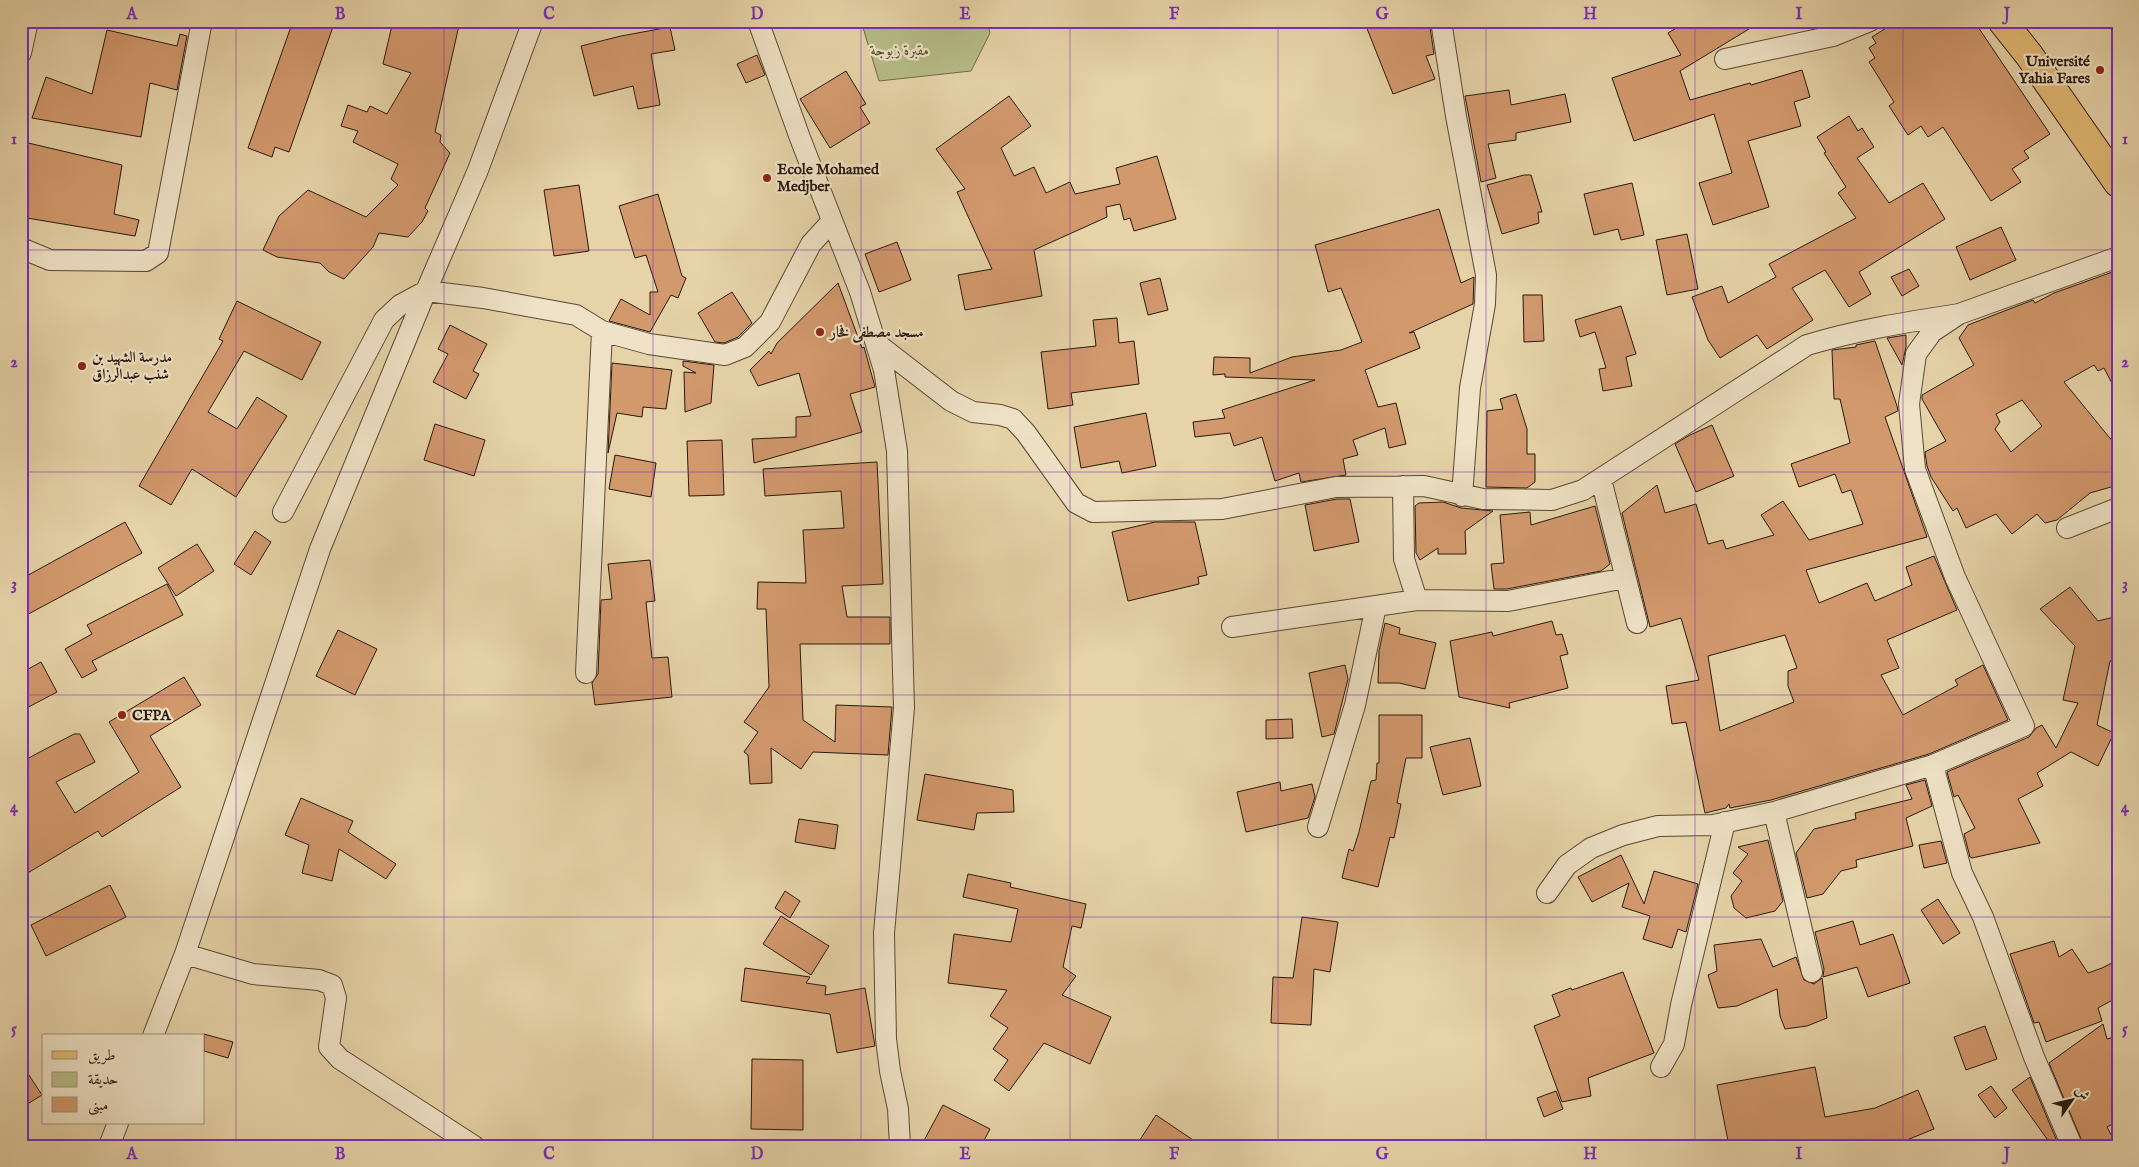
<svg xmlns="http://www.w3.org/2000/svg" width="2139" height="1167" font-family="'IM FELL English',Amiri,serif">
<rect width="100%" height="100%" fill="#e6d3a8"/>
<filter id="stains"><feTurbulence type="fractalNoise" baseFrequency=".004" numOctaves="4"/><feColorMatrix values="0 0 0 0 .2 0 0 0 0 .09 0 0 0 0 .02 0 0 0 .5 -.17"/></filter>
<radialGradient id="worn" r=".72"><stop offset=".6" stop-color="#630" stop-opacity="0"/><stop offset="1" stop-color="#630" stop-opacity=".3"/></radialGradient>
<path fill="#b6bc87" stroke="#706a4a" d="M861,21H987L990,33L971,71L879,81Z"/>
<path fill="#d2996d" stroke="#29190c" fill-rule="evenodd" d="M293,21H335L289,152L275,147L272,157L248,148Z
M393,21H460L435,132L441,135L440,142L450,153L425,208L428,211L422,222L408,237L379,233L373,247L344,279L329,272L320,263L277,257L263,250L279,216L308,190L366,217L398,185L391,179L398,164L353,142L358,131L341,126L348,105L367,112L370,106L387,114L411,73L383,64Z
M1364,21H1429L1434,54L1426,56L1435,79L1393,94Z
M1688,21H1762L1680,71L1690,100L1750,83L1751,85L1802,70L1810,97L1794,102L1801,126L1748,141L1769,207L1713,225L1699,183L1732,173L1714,114L1634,141L1612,78L1681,55L1668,33Z
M1897,21H1974L2050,134L2024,151L2029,158L2012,169L2021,182L1991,201L1943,127L1928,137L1921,126L1908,135L1889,106L1894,102L1869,62L1875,58L1869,48L1876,43L1872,37Z
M670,27L675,50L651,54L660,105L638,109L633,86L594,96L581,46L621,36Z
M107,30L177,46L180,34L187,36L177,90L150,83L141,137L32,118L46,77L92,94Z
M757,55L765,75L746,83L737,64Z
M846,71L866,104L860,107L870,123L830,148L800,99Z
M1509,90L1511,105L1565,94L1571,122L1516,133V140L1488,144L1496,178L1481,182L1465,96Z
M1009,96L1031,126L1001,148L1014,176L1034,167L1046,193L1070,182L1075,194L1120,184L1116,168L1157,156L1176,219L1134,231L1130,218L1124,220L1120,204L1106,207L1107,217L1034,250L1042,296L965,310L958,275L992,269L957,192L965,189L936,149Z
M1849,116L1858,131L1862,128L1874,147L1857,158L1889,203L1923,183L1945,219L1859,272L1871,294L1849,307L1825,270L1792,288L1813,320L1767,349L1757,335L1720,358L1708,340L1692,297L1722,286L1728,303L1776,277L1769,264L1856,218L1838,193L1846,187L1824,153L1826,152L1817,137Z
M24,142L122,165L114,214L139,220L135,236L21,217V158Z
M1524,175H1531L1542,212H1538L1539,223L1502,234L1487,185Z
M1632,183L1644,235L1621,240L1618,229L1594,235L1584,194Z
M579,185L589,251L554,256L544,190Z
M658,194L682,276L686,278L678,298L671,295L650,332L609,321L621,299L650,315V292H658L646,255L635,258L619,206Z
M1439,209L1461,283L1474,277L1473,304L1409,333L1414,332L1420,348L1365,370L1378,407L1396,403L1406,444L1389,448L1385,428L1353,440L1358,455L1343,459L1346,475L1301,482L1299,473L1275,481L1262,437L1234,446L1230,433L1195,437L1193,422L1225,418L1222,410L1315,380L1225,377V374L1213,375L1214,357L1250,358V373L1292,357L1341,350L1362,342L1341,288L1328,292L1315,245Z
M2001,227L2016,260L1970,280L1956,247Z
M1687,234L1698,289L1667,295L1656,240Z
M897,242L911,280L879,292L865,254Z
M1909,269L1919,286L1902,296L1891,277Z
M2118,270V395L2104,368L2098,371L2094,365L2064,382L2118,448V485L2090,493L2057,520L2045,523L2037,514L2012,534L1996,514L1966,528L1957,508L1953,511L1931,477L1927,466L1925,452L1946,441L1922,399V395L1974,365L1959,338L1968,325L2033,300L2035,303L2054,293ZM2022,400L2042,426L2011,452L1995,429L2000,422L1996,414Z
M1160,278L1168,310L1148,315L1140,283Z
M838,283L862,348L864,347L875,387L850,394L862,432L754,463L752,439L796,437V417L811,416L799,373L758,386L750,370L769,351L771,354L777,343Z
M732,292L752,323L738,337L724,343L715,342L698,313Z
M1523,295H1542L1544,341L1524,342Z
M237,301L321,342L302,380L244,351L208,412L237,429L257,397L287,416L236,497L192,469L171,505L139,486L223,341L219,339Z
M1621,306L1636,354L1626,357L1632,386L1603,391L1599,369L1606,368L1595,332L1580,337L1575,320Z
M1117,318L1119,343L1134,341L1139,384L1071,393L1073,405L1048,409L1041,352L1096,346L1093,320Z
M450,325L487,344L473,371L479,374L466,399L433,382L448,354L438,349Z
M1906,335V347L1902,365L1887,338Z
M1875,341L1897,406L1898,411L1885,417L1927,537L1806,570L1819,603L1867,583L1875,601L1912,585L1906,567L1934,556L1957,610L1887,640L1899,668L1881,675L1903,715L1958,685L1955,680L1983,665L2008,720L1929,754L1771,800L1730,808L1729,804L1726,808L1705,813L1686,722L1672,724L1666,686L1699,680L1681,618L1650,627L1622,513L1657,485L1665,513L1696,504L1708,544L1723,540L1726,549L1774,535L1761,515L1783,501L1809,540L1863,524L1851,490L1842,493L1835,474L1799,487L1791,464L1850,443L1840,399H1834L1832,350L1856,347V345ZM1785,635L1797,668L1788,671V686L1794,702L1720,731L1708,656Z
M683,361L714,365L711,403L685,412L684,372L696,373L683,366Z
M612,363L672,370L666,409L643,407L642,417L617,413L608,453Z
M1516,394L1527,429V454H1535V482L1527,488L1486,487L1487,411L1503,409L1500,399Z
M1146,413L1156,466L1122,473L1119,461L1081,468L1074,427Z
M435,424L485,440L474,476L424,460Z
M1712,425L1734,476L1696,492L1675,444L1690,435Z
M722,440L724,495L689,496L687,441Z
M615,455L656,463L651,497L609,489Z
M877,462L883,584L842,586L847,617H890V644H800L803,720L835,742L836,705L892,707L888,755L813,752L801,769L771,748L772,783L750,784L748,755L744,752L758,732L744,722L769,687L766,609H757L758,582L806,583L803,530L844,528L841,491L765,496L763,469Z
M1337,499H1350L1359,542L1314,551L1305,505Z
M1443,502L1461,508L1493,511L1465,531L1466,554H1438V548L1420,560L1416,553L1415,506L1419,503Z
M1595,506L1610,564L1601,571L1507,589H1494L1491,564L1504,563L1500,515L1530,512L1531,525Z
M125,522L142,553L21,618V579Z
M1155,522H1195L1207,575L1198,577L1199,584L1128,601L1112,532Z
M255,531L271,542L251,575L234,564Z
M197,544L214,571L176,596L158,568Z
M650,560L655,601L646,602L652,658L668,657L672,697L595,705L592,683L598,674L601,600L612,599L608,564Z
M167,584L183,615L92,661L97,670L82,678L65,649L92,634L87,625Z
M2070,587L2098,621L2118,616V658L2110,661L2097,725L2114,733L2098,766L2071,752L2037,773L2043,786L2018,799L2040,843L1972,858L1970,857L1964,834L1975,828L1958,795L1954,797L1947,772L2029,737L2036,728L2042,725L2056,748L2078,703L2063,700L2075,646L2040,609Z
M1552,621L1556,635L1562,634L1568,654L1560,656L1568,688L1509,703L1510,708L1459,697L1450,641L1492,632L1493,636Z
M1385,623L1400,628L1399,634L1436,643L1425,689L1399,683H1378L1379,651Z
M338,630L377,649L355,695L316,676Z
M41,662L57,692L21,711V673Z
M1345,665L1348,679L1334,734L1322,737L1309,673Z
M184,677L201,705L150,736L181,787L102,837L98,831L21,877V762L74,734H80L95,762L56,782L75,813L139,772L109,722Z
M1379,715H1422V758H1406L1397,803L1401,804L1394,838L1390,837L1378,887L1342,878L1349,849L1353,851L1359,832L1371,781L1376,780L1377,763H1379Z
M1292,719L1293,738L1266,739V720Z
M1470,738L1481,786L1443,795L1430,747Z
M925,774L1013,790L1014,812L977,813L974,830L917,820Z
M1925,780L1932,806L1906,818L1913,846L1856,860L1857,867L1841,871L1823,894L1807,898L1796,853L1814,829L1856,819L1855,813L1912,799L1906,785Z
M1280,782L1281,791L1312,784L1315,797L1308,818L1246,832L1237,792Z
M301,798L353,821L348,832L396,864L386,879L339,849L332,881L302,873L309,845L285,835Z
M799,819L838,825L835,849L795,842Z
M1768,840L1783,901L1775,911L1746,918L1734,908L1731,896L1742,881L1733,873L1748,854L1738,847Z
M1941,841L1947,863L1924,868L1919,845Z
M1621,855L1644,904L1654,871L1698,884L1686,932L1678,929L1672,948L1643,939L1650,916L1622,907L1629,883L1592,902L1578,877Z
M968,874L1011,883L1010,887L1086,904L1081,928L1072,926L1063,967L1076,976L1062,995L1111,1017L1090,1064L1044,1043L1009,1091L994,1080L1008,1060L993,1049L1008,1028L990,1016L1007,990L948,983L954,934L1011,942L1018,909L963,897Z
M110,885L126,917L46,956L31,925Z
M785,891L800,901L790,918L775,908Z
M1938,899L1960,933L1943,944L1921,910Z
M781,916L829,946L811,975L763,944Z
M1302,917L1338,922L1330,972L1314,969L1311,1025L1271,1023L1273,977L1293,978Z
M1853,921L1860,945L1893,934L1910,983L1868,997L1857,967L1823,977L1824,969L1815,932Z
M1761,939L1773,967L1796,957L1804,980L1814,984L1822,978L1827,1018L1807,1026L1785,1029L1780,1016L1777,989L1737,1006L1718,1008L1708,975L1717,971L1714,945Z
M2054,941L2059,957L2072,949L2088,973L2102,968L2118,960V997L2098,1008L2102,1021L2046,1042L2039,1022L2034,1023L2010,954Z
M745,968L810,977L806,983L826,986L825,995L865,988L875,1046L837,1053L830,1014L741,1001Z
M1623,972L1654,1053L1588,1078L1591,1096L1562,1102L1534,1026L1560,1016L1552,995L1571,988L1572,990Z
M2103,1024L2107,1039L2118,1036V1121L2107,1127L2117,1146H2084L2049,1063Z
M1985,1026L1997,1059L1966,1070L1954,1037Z
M204,1034L233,1042L228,1058L204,1051Z
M752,1059L803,1060V1130L751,1129Z
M21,1063L42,1095L21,1108Z
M1815,1067L1825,1117L1875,1108L1918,1090L1934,1129L1892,1146H1729L1717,1085Z
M2030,1077L2059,1146H2052L2012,1090Z
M1991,1086L2007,1108L1995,1118L1978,1095Z
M1556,1091L1563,1109L1544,1117L1537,1098Z
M943,1105L990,1129L981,1146H921Z
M1156,1115L1202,1146H1136Z"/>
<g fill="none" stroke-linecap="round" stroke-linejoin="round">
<defs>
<path id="minor" d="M758,21L800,138L860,292L884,370L897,451L904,708L884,933L886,1039L890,1071L898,1109L900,1146
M1441,21L1456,116L1486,275L1485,304L1470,388L1462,496
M21,53L28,21
M1725,59L1833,36L1870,21
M21,248L50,260L146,261L158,253L202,21
M876,343L951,401L973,412L1000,415L1013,419L1026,433L1076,503L1093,512L1222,509L1336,487L1424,486L1483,499L1552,500L1583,490L1807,345C1857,330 1907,322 1959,314
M1601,479L1637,623
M1403,486L1404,559L1417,600
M283,512L384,320L400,305L426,291L483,298L576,315L602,331L649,344L725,355L745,347L770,322L811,244L832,221
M2067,528L2118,508
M1232,627L1417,600L1508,601L1625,578
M586,673L602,331
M1933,765L1962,873L1983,917L2034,1057L2072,1146
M1774,812L1812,972
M1318,827L1355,705L1376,606
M1547,893L1567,865L1591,848L1623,835L1658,826L1713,825L1774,812L1933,765L2024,726L1955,577L1915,469L1909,404L1916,354L1932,332L1959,314L2118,257
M185,954L253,974L319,980L332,985L336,998L329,1047L340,1059L474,1146
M153,1036L185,954L320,549L426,291L478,170L533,21
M1661,1067L1674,1044L1681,1005L1725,822
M109,1146L118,1123"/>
<path id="primary" d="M2002,21L2029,55L2118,183"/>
</defs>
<use href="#minor" stroke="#584833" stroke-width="22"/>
<use href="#primary" stroke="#29190c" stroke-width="30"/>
<use href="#minor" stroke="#efe2c6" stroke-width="20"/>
<use href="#primary" stroke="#e3ba74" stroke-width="28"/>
</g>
<path fill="none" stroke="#7b2cbf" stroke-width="1" stroke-opacity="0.55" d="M236,21V1146M444,21V1146M653,21V1146M861,21V1146M1070,21V1146M1278,21V1146M1486,21V1146M1695,21V1146M1903,21V1146M21,250H2118M21,472H2118M21,695H2118M21,917H2118"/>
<g fill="#8f2418" stroke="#efe2c6" stroke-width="2">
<circle cx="2100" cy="70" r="5"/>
<circle cx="767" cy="178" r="5"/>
<circle cx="820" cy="332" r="5"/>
<circle cx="82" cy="366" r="5"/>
<circle cx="122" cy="715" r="5"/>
</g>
<g text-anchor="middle" stroke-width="4.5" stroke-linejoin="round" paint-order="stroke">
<g font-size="15" font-style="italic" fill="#534a31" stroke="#efe2c6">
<text x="900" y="55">مقبرة زبوجة</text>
</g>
<g font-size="15" font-weight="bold" fill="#29190c" stroke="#efe2c6" text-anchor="start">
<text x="2090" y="66" text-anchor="end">Université<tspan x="2090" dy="17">Yahia Fares</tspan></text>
<text x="777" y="174">Ecole Mohamed<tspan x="777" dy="17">Medjber</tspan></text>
<text x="830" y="337">مسجد مصطفى فخار</text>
<text x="92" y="362">مدرسة الشهيد بن<tspan x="92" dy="17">شنب عبدالرزاق</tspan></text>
<text x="132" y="720">CFPA</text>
</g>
</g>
<rect width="2139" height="1167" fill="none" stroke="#e6d3a8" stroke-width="55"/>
<rect x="42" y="1034" width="162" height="90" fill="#efe2c6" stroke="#a0927c"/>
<rect x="52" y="1051" width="25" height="8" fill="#e3ba74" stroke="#a0927c"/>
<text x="88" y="1060" font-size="15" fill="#29190c">طريق</text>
<rect x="52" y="1072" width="25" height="15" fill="#b6bc87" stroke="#a0927c"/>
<text x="88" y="1084" font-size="15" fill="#29190c">حديقة</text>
<rect x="52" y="1097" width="25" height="15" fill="#d2996d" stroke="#a0927c"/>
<text x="88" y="1110" font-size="15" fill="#29190c">مبنى</text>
<g transform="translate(2072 1100) rotate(56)" stroke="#efe2c6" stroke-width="4" paint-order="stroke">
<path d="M0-4L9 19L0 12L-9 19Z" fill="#29190c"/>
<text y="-8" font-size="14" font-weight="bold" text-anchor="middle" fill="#29190c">ش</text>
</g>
<rect x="28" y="28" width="2084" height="1112" fill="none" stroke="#7b2cbf" stroke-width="2"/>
<g font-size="16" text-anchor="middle" font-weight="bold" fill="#7b2cbf">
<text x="132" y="19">A</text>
<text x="340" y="19">B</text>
<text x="549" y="19">C</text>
<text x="757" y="19">D</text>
<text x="965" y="19">E</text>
<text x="1174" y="19">F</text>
<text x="1382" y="19">G</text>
<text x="1590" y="19">H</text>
<text x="1799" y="19">I</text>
<text x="2007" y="19">J</text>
<text x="14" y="144">1</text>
<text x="2125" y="144">1</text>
<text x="14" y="367">2</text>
<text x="2125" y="367">2</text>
<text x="14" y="589">3</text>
<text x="2125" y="589">3</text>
<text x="14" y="812">4</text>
<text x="2125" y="812">4</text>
<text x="14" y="1034">5</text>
<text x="2125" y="1034">5</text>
<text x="132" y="1159">A</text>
<text x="340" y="1159">B</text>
<text x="549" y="1159">C</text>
<text x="757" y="1159">D</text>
<text x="965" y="1159">E</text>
<text x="1174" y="1159">F</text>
<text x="1382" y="1159">G</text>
<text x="1590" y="1159">H</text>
<text x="1799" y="1159">I</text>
<text x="2007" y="1159">J</text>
</g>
<rect width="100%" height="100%" filter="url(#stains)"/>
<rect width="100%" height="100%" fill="url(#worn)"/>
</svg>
